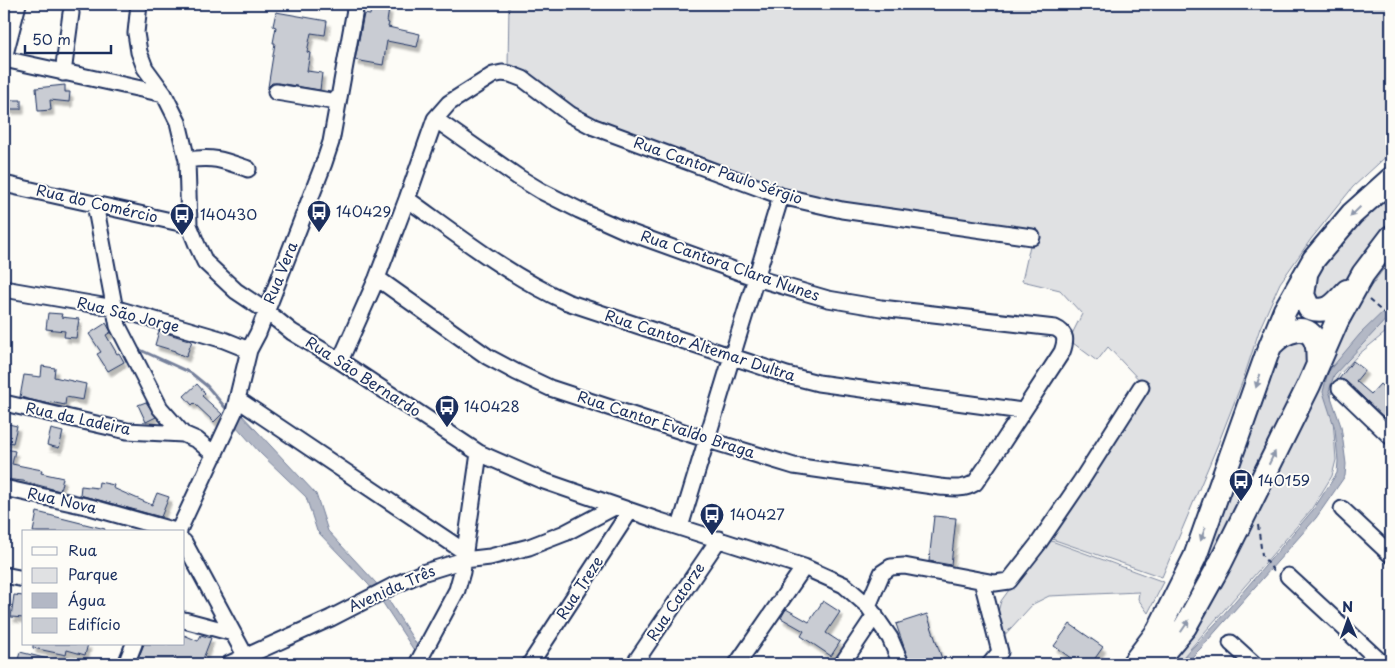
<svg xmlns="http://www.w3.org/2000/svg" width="1395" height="668" font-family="'Playpen Sans',sans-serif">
<defs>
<filter id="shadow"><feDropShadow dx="3" dy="5" stdDeviation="1" flood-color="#0004"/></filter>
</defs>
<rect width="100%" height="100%" fill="#fdfcf7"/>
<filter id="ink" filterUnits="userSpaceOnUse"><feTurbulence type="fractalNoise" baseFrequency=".02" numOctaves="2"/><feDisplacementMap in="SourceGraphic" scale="10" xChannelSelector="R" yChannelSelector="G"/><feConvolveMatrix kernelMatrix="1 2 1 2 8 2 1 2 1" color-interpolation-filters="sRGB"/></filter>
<g filter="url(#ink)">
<path fill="#e0e1e3" stroke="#7e88a0" d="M509,4H1391V152L1353,187L1311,239L1280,283L1260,328L1243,380L1218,444L1162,577L1052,539L1146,387L1108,347L1097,361L1069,340L1082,314L1060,290L1022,281L1031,241L846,213L592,120L508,67Z
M1391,179V236L1337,298L1311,306L1308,272Z
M1391,263V328L1359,354L1339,375L1331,391L1336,460L1332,476L1311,510L1177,664H1159L1355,308L1382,271Z
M1281,338L1311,340L1307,384L1187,600L1167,626Z
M1046,539L1164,582L1148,613L1138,599L1139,592L1049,596L1033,604L1000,640L996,618L1001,601Z"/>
<path fill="#b3b8c5" stroke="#76819c" d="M1391,304V314L1334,375L1329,391L1341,426L1346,464L1345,476L1316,518L1201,648L1185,664H1177L1217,622L1313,510L1337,473L1338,461L1335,429L1323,392L1328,372L1360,334Z
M240,413L316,494L328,531L376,583L391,604L429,664H423L383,603L368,584L317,531L306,497L260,453L235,425Z"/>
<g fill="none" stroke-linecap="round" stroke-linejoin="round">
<path stroke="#76819c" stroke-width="3" d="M136,348L191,373L207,386L229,412"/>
</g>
<path fill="#c9ccd3" stroke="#1b2f5e" filter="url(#shadow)" d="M371,7L389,9L387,22L389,23L388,27L420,34L417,47L387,41L383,65L355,60L364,14L370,15Z
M276,12L327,21L325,35L311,33L307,52L310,53L307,71L322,73L320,90L278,83H272L268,87L275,43H273L276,27L273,26Z
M65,85V92H70L69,102L50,100L51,110L38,111L36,88Z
M4,100H21V109H4Z
M48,313L62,314L61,317L79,319L76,338L64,337L65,331L46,329Z
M106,323L111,332L106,335L117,354L119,353L124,362L108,371L97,354L101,352L89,334Z
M159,331L192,341L186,357L175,352V351L155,345Z
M1353,361L1365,370L1356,381L1371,394L1380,384L1390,393L1384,401L1391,407V415L1387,420L1346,381L1339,379Z
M42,366L55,368L54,377L86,384L83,400L66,397L65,405L50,402L49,404L20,397L24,375L41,377Z
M197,384L205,393L202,396L222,414L214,422L194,403L192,405L184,396Z
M146,402L156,417L146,422L138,405Z
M4,423L17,426L13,443L4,441Z
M51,429L63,432L59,448L47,445Z
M6,449L15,451L12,464L42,470L41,473L63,478L60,491L23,481L4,479Z
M99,482L114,485L113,488L152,505L157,493L169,497L161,517L80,495L81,486L98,488Z
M37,512L105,529L104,532H33Z
M934,516L956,518L951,565L929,561Z
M14,595L24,596V618L11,617Z
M823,601L840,612L826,633L840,642L831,656L801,636L804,631L781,618L786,609L809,622Z
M927,614L943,662L935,664H910L896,624Z
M1070,624L1103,647L1091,664H1079L1054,646Z
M184,635L198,641L201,635L211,638L201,664H189L175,659L172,664H136L144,644H184Z
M33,644H88L85,655L67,650L66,655L33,648Z
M20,652L56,661L55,664H17Z"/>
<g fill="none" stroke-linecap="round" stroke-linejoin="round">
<defs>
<path id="minor" d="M139,4L136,33L139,52L145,68L164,94L178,122L187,160L189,225L197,245L205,262L236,291L266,311L292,332L340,361L479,453L541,480L660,521L804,567L844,585L868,606L890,638L901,664
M4,58L18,4
M4,59L164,94
M63,73L71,13
M276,92L337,102
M187,160C215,156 223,160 248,169
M4,184L189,225
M407,199C459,236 509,276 567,302L787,375L818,383L1022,411
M95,204L118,326L160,408L183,434L197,440L215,455
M377,278L488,357L516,372L550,388L708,440L794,466L940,487C953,488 963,490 975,483L1001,445L1062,352C1066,341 1067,333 1055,328L881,308L828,299L756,278L626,231L579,210L541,191L518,177L435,119
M4,289L114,308L224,340L249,350
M340,361L377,278L407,199L435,119L449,103L493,75L502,73L510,74L523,79L571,115L594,127L781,196L842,210L1032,237
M1340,388L1391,437
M237,399L465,552
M4,403L127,431L183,434
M4,488L90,507L179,532
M1342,509L1391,555
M680,527L781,196
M178,532L234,412L249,350L258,333L324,163L331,142L356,4
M184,542L246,657
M4,575L24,579
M1288,576L1383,664
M982,581L1000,652L990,664
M868,606L882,573L891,567L904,566L995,583L1009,581L1038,544L1081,481L1141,387
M184,620L233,633
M1231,643L1254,664
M126,664L134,644
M229,664L331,618L395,585L422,573L464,560L490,557L529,547L565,533L616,506
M417,664L457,590L462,572L479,453
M530,664L630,511
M634,664L719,539
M737,664L804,567
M842,664L875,615"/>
<path id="highway" d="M1306,275L1303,295L1309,308C1329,314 1335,304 1347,291
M1271,345C1284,331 1311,319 1317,347C1318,352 1317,358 1318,363
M1133,664L1158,631L1195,557L1267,354L1285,310L1314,259L1352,214L1391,179
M1154,664L1185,627L1220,564L1309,385L1337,321L1363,274L1391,237"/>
</defs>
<use href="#minor" stroke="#1b2f5e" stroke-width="19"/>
<use href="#highway" stroke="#1b2f5e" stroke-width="26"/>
<path stroke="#1b2f5e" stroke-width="2" stroke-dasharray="5 4" stroke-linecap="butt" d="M1369,300L1391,319
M1258,525L1262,555L1275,573"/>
<use href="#minor" stroke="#fdfcf7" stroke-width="15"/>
<use href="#highway" stroke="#fdfcf7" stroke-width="22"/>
</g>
<defs><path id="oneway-solid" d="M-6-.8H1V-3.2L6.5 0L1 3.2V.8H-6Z" transform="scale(1.25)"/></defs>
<g fill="#8c96aa">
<use href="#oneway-solid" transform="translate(1355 212) rotate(136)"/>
<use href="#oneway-solid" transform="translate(1258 381) rotate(108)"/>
<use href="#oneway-solid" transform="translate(1272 458) rotate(-64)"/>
<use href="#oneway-solid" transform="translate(1203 534) rotate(110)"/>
<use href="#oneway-solid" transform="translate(1185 626) rotate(-56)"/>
</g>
</g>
<defs>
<symbol id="bus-pin" viewBox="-11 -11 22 30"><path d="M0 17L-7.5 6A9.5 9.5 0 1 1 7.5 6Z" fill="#1b2f5e" stroke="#fdfcf7"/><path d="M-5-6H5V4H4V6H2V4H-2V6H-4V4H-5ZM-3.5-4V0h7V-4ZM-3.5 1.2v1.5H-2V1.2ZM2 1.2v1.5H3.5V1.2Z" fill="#fff"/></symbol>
</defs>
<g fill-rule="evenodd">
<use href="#bus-pin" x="305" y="198" width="28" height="38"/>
<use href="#bus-pin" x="168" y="201" width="28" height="38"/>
<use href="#bus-pin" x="433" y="393" width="28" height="38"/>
<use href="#bus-pin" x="1227" y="467" width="28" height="38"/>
<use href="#bus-pin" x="698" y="501" width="28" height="38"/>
</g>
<g text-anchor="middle" stroke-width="4" stroke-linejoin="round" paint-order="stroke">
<g font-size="15" fill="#1b2f5e" stroke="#fdfcf7">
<text transform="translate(718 171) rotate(19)" y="5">Rua Cantor Paulo Sérgio</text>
<text transform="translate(97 204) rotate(13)" y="5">Rua do Comércio</text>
<text transform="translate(730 266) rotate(19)" y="5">Rua Cantora Clara Nunes</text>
<text transform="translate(281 273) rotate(-68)" y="5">Rua Vera</text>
<text transform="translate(128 315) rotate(14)" y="5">Rua São Jorge</text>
<text transform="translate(700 346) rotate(18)" y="5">Rua Cantor Altemar Dultra</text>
<text transform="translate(363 377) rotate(33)" y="5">Rua São Bernardo</text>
<text transform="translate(78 419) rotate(12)" y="5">Rua da Ladeira</text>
<text transform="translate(666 425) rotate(18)" y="5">Rua Cantor Evaldo Braga</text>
<text transform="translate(62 501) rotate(13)" y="5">Rua Nova</text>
<text transform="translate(580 588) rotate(-57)" y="5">Rua Treze</text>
<text transform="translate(392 589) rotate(-24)" y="5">Avenida Três</text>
<text transform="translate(676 602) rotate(-56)" y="5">Rua Catorze</text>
</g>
<g font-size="15" fill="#1b2f5e" stroke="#fdfcf7" text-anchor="start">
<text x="336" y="217">140429</text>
<text x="200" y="220">140430</text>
<text x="464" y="412">140428</text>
<text x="1258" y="486">140159</text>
<text x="730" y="520">140427</text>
</g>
</g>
<rect width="1395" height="668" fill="none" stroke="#fdfcf7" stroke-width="20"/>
<rect x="10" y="10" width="1375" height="648" fill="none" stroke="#1b2f5e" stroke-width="2" filter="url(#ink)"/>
<rect x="22" y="530" width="162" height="115" fill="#fdfcf7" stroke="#a3aaba"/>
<rect x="32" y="547" width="25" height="8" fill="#fdfcf7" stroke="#a3aaba"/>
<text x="68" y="556" font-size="15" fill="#1b2f5e">Rua</text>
<rect x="32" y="568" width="25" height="15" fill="#e0e1e3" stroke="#a3aaba"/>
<text x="68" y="580" font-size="15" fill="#1b2f5e">Parque</text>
<rect x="32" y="593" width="25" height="15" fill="#b3b8c5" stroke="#a3aaba"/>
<text x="68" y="606" font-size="15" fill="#1b2f5e">Água</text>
<rect x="32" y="618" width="25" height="15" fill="#c9ccd3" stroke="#a3aaba"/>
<text x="68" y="630" font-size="15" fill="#1b2f5e">Edifício</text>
<g transform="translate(1348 620) rotate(358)" stroke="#fdfcf7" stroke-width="4" paint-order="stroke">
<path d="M0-4L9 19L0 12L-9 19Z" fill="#1b2f5e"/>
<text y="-8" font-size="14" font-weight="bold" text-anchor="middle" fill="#1b2f5e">N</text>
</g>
<path d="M25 45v8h86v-8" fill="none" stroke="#1b2f5e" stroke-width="2.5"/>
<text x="32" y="45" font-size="15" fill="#1b2f5e" stroke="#fdfcf7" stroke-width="4" paint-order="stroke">50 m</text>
</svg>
